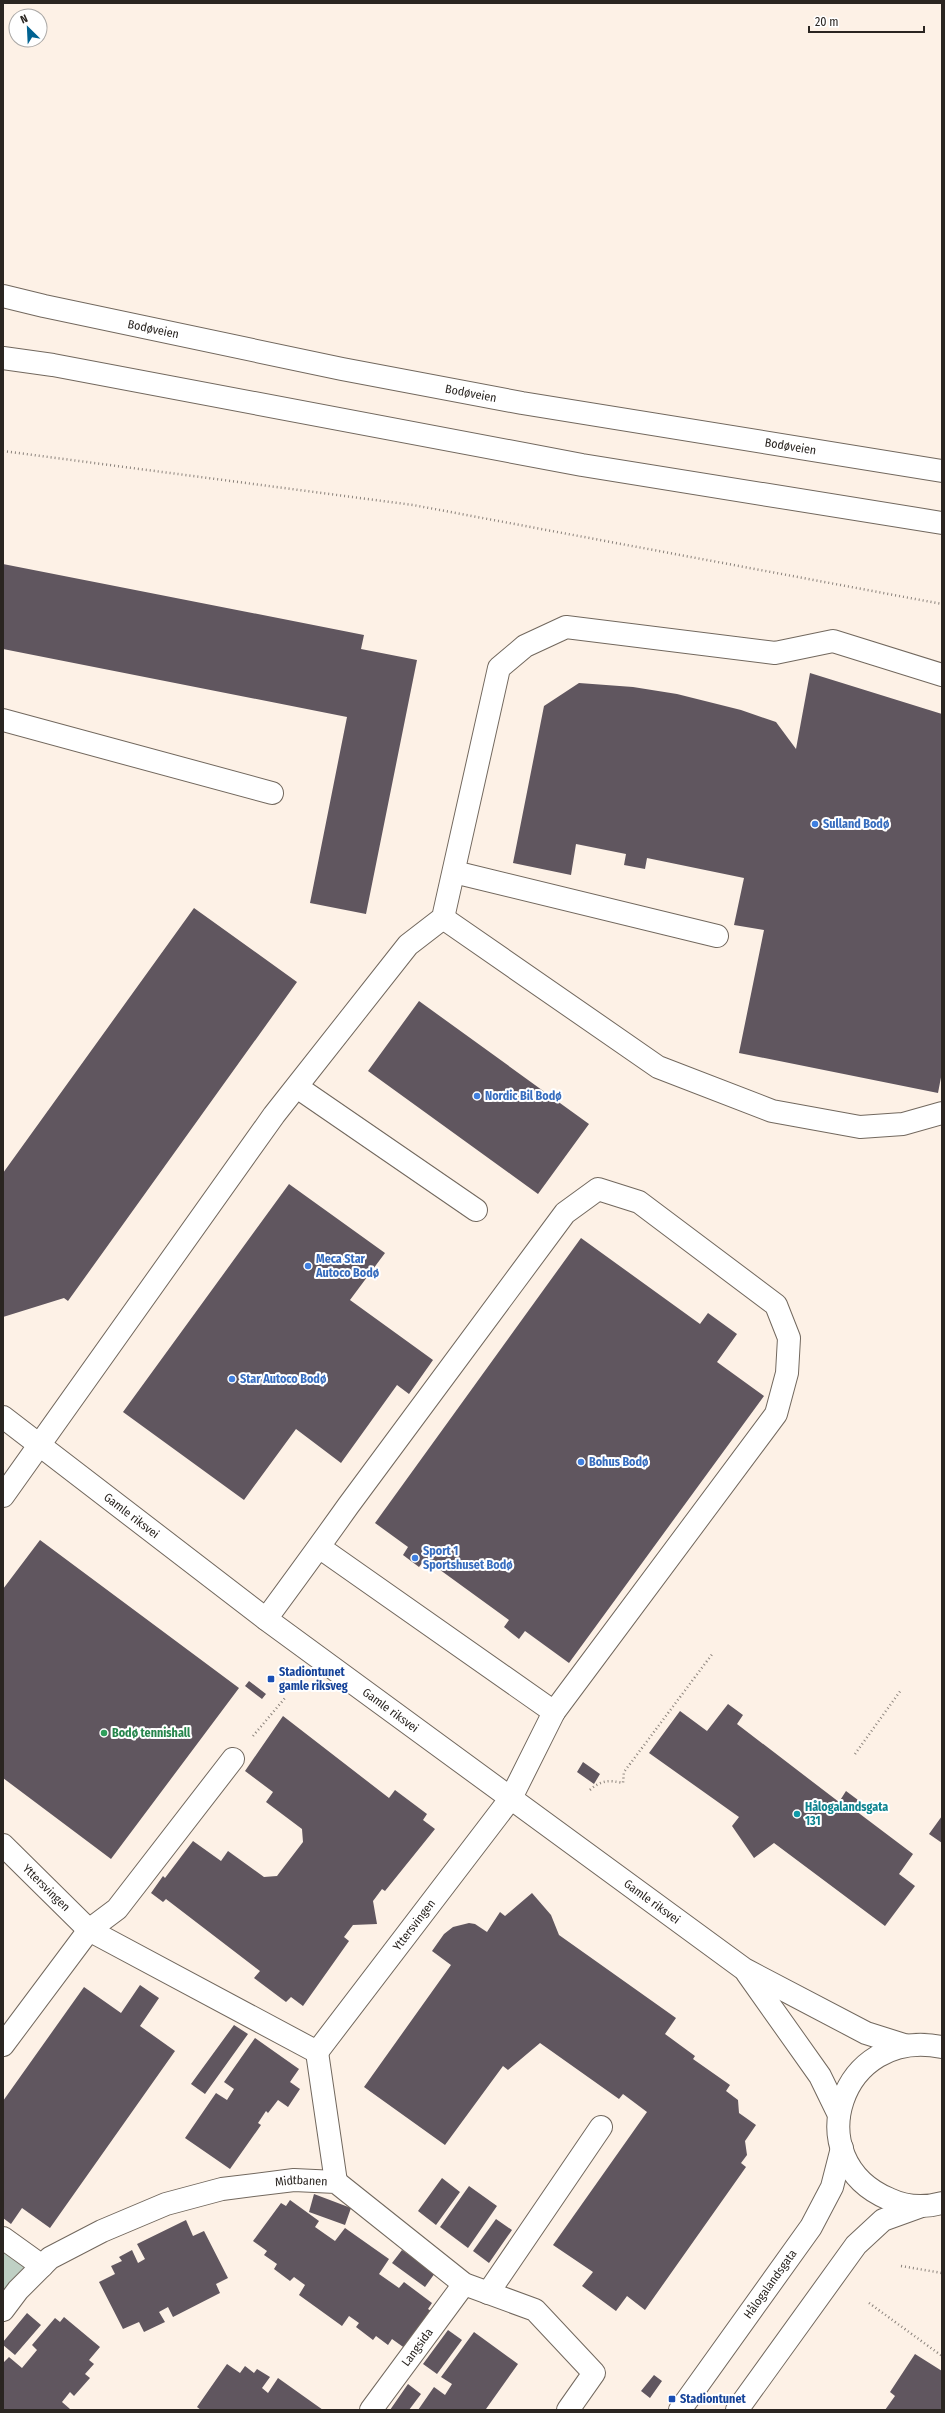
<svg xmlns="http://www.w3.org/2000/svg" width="945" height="2413" font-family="'Fira Sans Condensed',sans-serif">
<rect width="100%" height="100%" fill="#fdf1e6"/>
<path fill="#bfd0c4" d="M3,2238L42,2266L3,2310Z"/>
<path fill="#60565f" d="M3,564L364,635L361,649L417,660L366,914L310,903L347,717L3,649Z
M810,673L942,714V1072L938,1093L739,1053L764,930L734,925L744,878L647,858L645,869L624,865L626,854L576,844L571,875L513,863L544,706L579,683L633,687L677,694L741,710L776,722L796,749Z
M194,908L297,982L68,1301L64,1298L3,1317V1173Z
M419,1001L589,1124L538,1194L368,1071Z
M289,1184L385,1253L350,1300L433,1360L409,1394L397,1385L341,1463L296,1429L244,1500L123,1412Z
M581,1238L700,1324L708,1313L737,1334L717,1362L764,1396L569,1663L525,1631L519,1639L504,1627L509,1620L425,1559L419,1567L403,1555L408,1547L375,1523Z
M40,1540L239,1688L111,1859L3,1778V1589Z
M249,1681L266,1694L262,1699L245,1686Z
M728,1704L743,1715L737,1724L839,1802L846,1791L862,1803L856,1811L913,1854L899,1874L915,1886L885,1926L774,1843L754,1858L732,1826L739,1817L649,1753L680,1711L707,1731Z
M283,1716L389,1798L395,1790L427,1814L423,1820L435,1829L385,1891L382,1889L373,1901L377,1924L353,1925L344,1937L349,1941L303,2006L291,1997L286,2002L254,1978L260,1971L166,1899L163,1902L151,1893L163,1876L165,1878L193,1841L221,1861L228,1851L264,1877L277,1876L280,1872L303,1842L302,1829L266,1802L273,1792L245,1771Z
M583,1762L600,1774L594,1784L577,1772Z
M942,1816V1843L929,1834Z
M532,1893L551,1915L559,1935L676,2018L665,2034L695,2056L693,2059L730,2085L726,2091L738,2100L739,2113L756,2125L745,2141L747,2155L741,2163L746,2167L645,2310L627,2296L616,2311L582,2286L593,2272L553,2245L647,2112L623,2094L619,2099L540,2043L508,2070L503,2066L445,2145L364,2087L451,1965L432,1951L444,1934L453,1927L469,1923L475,1924L487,1932L500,1912L505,1916Z
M140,1985L159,1998L140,2026L175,2051L50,2228L22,2208L11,2224L3,2218V2101L84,1987L121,2013Z
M234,2025L248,2034L205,2094L191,2084Z
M255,2038L299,2069L290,2082L300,2089L288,2107L278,2100L268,2113L266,2111L258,2123L261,2125L230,2169L185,2138L216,2093L227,2100L234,2089L224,2082Z
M442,2178L460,2192L436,2225L418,2211Z
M469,2186L497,2206L468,2248L440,2227Z
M314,2194L351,2208L345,2225L309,2212Z
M290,2200L319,2221L315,2227L335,2241L345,2228L389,2259L379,2274L399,2288L404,2282L432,2303L428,2309L433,2312L406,2349L392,2339L388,2345L376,2336L373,2340L356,2327L359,2323L349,2316L342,2326L299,2295L305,2285L294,2277L290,2281L274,2269L277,2264L264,2255L267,2251L253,2241L281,2203L286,2206Z
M496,2219L512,2230L489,2263L473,2251Z
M186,2220L193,2236L204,2231L228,2278L216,2284L220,2293L173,2317L168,2307L159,2312L165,2322L144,2332L139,2322L123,2329L99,2282L115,2274L111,2266L122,2261L119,2257L132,2250L138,2263L145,2259L137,2244Z
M402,2250L435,2273L425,2287L392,2263Z
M27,2313L41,2325L15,2355L3,2345V2342Z
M64,2317L100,2347L89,2360L94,2364L85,2374L90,2378L74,2396L70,2392L62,2402L70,2409L3,2410V2363L9,2357L22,2368L37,2350L32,2345L55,2318L60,2322Z
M448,2330L462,2340L437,2374L423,2364Z
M474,2332L518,2364L486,2409L418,2410L434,2387L445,2395L452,2384L441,2377Z
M915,2354L942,2371V2410H885L895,2396L890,2392Z
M227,2364L240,2373L245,2366L254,2373L257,2369L270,2377L262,2388L268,2393L278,2378L323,2410H201L197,2407Z
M654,2375L662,2381L650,2398L641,2391Z
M408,2384L421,2394L409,2410H390Z"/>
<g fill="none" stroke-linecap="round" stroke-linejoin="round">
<defs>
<g id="minor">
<path d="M3,720L272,793"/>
<path d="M454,872L717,936"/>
<path d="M443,918L658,1067L772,1111L860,1127L903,1124L942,1113"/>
<path d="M297,1087L476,1210"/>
<path id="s1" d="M3,1417L266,1619L744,1969L866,2033L904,2045"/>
<path d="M3,1496L274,1115L408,945L443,918L499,668L525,646L566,627L775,653L833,641L942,675"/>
<path d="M266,1619C294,1581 321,1544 348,1506L565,1213L598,1189L639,1202L776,1305L789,1338L787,1373L776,1414L554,1712L319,1547"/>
<path id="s2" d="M3,1845L89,1930L317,2052L336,2182"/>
<path d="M747,1973L820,2076L839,2115"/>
<path d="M3,2045L89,1930L117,1909L233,1759"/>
<path d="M942,2047C840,2026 797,2160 889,2199C906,2207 924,2208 942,2203"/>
<path id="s3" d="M317,2052L511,1798L554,1712"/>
<path d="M3,2238L42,2266"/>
<path d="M488,2293L601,2127"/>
<path id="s4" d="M3,2310L18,2290L50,2258L102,2231L166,2204L222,2189L294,2180L336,2182L464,2284L535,2310L594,2373L568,2410"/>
<path id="s5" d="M371,2410L464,2284"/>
<path id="s6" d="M680,2410L811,2227L832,2187L842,2148"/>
<path d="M737,2410L856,2245L883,2220L919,2207"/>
</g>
<g id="highway">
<path id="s7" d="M3,296L44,306L342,369L522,403L942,471"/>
<path d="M3,358L53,365L582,465L942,523"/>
</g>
</defs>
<use href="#minor" stroke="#72685e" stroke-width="24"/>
<use href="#highway" stroke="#72685e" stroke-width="24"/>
<path stroke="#8a827b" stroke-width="2.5" stroke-dasharray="1 3" stroke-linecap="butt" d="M3,451L413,505L942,604
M253,1736L285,1698
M855,1754L901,1690
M590,1790C601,1780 609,1780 623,1783L624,1772L713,1653
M901,2266L942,2273
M869,2303L942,2356"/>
<use href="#minor" stroke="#fff" stroke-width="22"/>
<use href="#highway" stroke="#fff" stroke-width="22"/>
</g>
<g fill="#3f7fe0" stroke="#fff" stroke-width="1.5">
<circle cx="815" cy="824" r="4"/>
<circle cx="477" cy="1096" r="4"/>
<circle cx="308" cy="1266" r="4"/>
<circle cx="232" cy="1379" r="4"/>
<circle cx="581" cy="1462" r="4"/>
<circle cx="415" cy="1558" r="4"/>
</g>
<g fill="#1a4fb4" stroke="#fff" stroke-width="1.5">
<rect x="267" y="1675" width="8" height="8" rx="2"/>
<rect x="668" y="2395" width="8" height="8" rx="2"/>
</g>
<circle fill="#2e9e5b" stroke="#fff" stroke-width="1.5" cx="104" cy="1733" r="4"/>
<circle fill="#0f9aa8" stroke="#fff" stroke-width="1.5" cx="797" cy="1814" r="4"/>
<g text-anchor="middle" stroke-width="4" stroke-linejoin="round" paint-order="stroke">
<g font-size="12" fill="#2a2521" stroke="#fff">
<text dy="4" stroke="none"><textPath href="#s7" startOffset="154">Bodøveien</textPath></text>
<text dy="4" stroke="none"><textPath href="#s7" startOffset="478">Bodøveien</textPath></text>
<text dy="4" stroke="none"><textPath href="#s7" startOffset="802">Bodøveien</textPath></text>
<text dy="4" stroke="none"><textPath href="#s1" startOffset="162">Gamle riksvei</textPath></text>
<text dy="4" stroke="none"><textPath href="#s1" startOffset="486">Gamle riksvei</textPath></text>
<text dy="4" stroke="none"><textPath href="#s2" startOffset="61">Yttersvingen</textPath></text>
<text dy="4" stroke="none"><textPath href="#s1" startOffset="810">Gamle riksvei</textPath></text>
<text dy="4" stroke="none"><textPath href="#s3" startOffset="160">Yttersvingen</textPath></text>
<text dy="4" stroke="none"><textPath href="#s4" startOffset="336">Midtbanen</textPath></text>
<text dy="4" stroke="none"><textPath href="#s6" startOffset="155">Hålogalandsgata</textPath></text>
<text dy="4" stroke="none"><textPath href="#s5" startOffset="78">Langsida</textPath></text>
</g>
<g font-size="12" font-weight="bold" fill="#366cbe" stroke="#fff" text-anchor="start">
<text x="823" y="828">Sulland Bodø</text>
<text x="485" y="1100">Nordic Bil Bodø</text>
<text x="316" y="1263">Meca Star<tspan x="316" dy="14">Autoco Bodø</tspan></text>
<text x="240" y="1383">Star Autoco Bodø</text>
<text x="589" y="1466">Bohus Bodø</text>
<text x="423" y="1555">Sport 1<tspan x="423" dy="14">Sportshuset Bodø</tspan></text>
</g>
<g font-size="12" font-weight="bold" fill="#164399" stroke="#fff" text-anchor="start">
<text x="279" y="1676">Stadiontunet<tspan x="279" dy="14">gamle riksveg</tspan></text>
<text x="680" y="2403">Stadiontunet</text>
</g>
<g font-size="12" font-weight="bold" fill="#27864d" stroke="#fff" text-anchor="start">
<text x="112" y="1737">Bodø tennishall</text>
</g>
<g font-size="12" font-weight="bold" fill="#0d838f" stroke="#fff" text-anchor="start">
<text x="805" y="1811">Hålogalandsgata<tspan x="805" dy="14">131</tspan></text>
</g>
</g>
<rect width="945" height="2413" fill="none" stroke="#2a2521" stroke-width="8"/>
<g transform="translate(28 28) rotate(336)"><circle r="19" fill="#ffffff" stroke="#aaa8a6"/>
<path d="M0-3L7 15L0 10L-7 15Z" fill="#006291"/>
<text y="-6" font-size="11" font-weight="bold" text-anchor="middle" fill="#2a2521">N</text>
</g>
<path d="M809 26v6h115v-6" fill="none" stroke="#2a2521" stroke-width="2"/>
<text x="815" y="26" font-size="12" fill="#2a2521" stroke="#ffffff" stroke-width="3" paint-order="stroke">20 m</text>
</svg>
